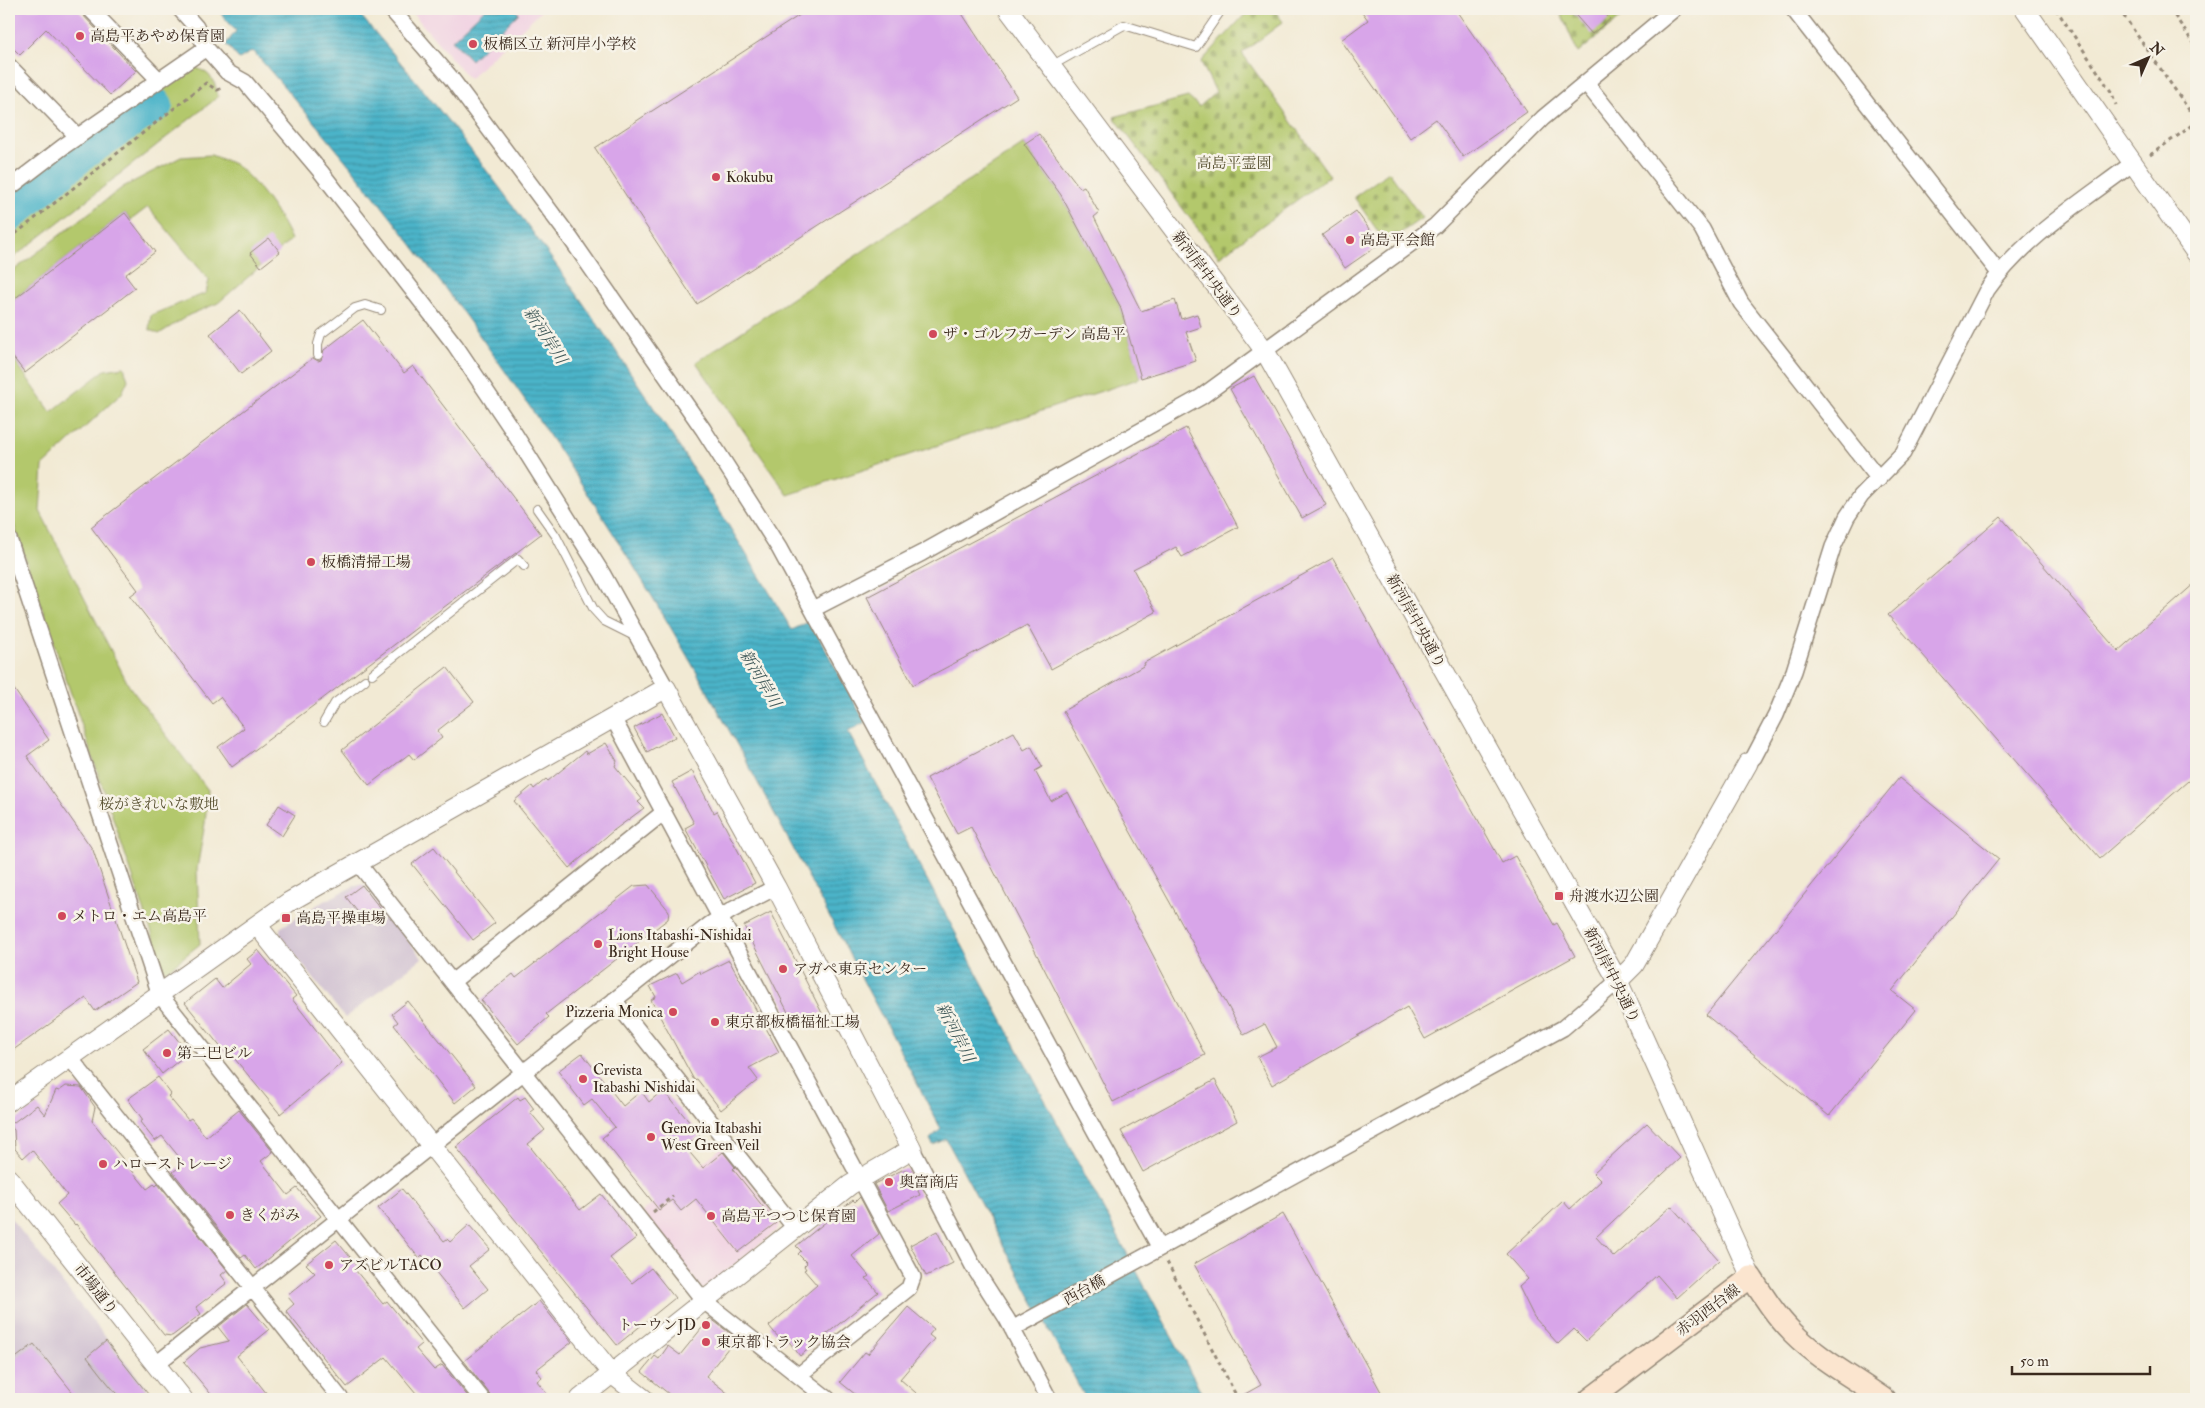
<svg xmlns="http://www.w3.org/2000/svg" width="2205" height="1408" font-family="'IM FELL Double Pica','Noto Serif JP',serif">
<defs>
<pattern id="cemetery-stones" width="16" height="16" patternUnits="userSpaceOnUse" patternTransform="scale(1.25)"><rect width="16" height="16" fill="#b3c86c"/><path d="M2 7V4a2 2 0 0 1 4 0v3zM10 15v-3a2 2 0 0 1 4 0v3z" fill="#93a358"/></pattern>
<pattern id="water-rules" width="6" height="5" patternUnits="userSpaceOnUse" patternTransform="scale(1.25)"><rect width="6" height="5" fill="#4bb4c9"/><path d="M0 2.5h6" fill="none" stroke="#4093a3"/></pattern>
</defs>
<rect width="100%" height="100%" fill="#f7f3e8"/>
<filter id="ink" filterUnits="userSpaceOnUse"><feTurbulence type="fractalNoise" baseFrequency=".02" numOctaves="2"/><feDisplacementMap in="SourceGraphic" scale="10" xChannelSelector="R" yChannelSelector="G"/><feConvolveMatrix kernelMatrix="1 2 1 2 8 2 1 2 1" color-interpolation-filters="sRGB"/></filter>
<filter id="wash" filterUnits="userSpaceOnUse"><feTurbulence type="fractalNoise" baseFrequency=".0096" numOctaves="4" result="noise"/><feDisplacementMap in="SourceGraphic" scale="20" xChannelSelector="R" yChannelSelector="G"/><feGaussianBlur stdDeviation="1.12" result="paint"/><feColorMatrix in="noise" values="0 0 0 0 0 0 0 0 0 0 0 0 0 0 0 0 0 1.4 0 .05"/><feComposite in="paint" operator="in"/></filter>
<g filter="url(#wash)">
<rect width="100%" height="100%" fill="#f2ead4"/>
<path fill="#f1d0e2" d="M409,9H543L469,79Z
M722,1147L780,1220L777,1230L703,1290L642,1212Z"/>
<path fill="#cebed0" d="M363,884L422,958L345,1018L280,936V928L317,905L356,885Z
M9,1216L155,1399H9Z"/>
<path fill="url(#cemetery-stones)" stroke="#777945" d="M1250,9H1274L1283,22L1242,53L1330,176L1219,257L1114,117L1188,97L1199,107L1216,92L1201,62Z
M1559,9H1631L1578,53Z
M1389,172L1422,218L1386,243L1354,197Z"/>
<path fill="#b3c86c" stroke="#777945" d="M194,67C211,73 215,80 218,97L9,261V197L28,180Z
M1024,144L1061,195L1120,306L1141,378L788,495L696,362Z
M211,155C218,158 229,161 236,165C255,180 283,218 291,240L218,303L189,315L159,334L149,329L151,315L206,293L209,280L148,207L131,220L125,213L9,303V274L123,187L181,157Z
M9,352L51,412L105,370L124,367L128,380L122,393L43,466L40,511L129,686L208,790L205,823L197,869L200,944L165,972L9,510Z"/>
<path fill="url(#water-rules)" stroke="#436f74" d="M217,9H355C522,200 663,413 792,630L810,621L865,722L848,732L1205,1399H1086L946,1139L933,1145L930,1139L941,1129C866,987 792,843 714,703C585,472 427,249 253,51L239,59L226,44L236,31Z
M485,9H514L519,13L471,60L452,40Z"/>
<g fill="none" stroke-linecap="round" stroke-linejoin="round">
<path stroke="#4bb4c9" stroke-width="32" d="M9,217L85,153L157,105"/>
</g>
<g id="blocks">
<path fill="#d8a5e9" d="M17,9H77L136,71L110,95L46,29L20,55L9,44V17Z
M809,9H959L1017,97L697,304L595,148Z
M1360,9H1455L1527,112L1463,157L1436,119L1410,138L1341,40L1368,20Z
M1570,9H1601L1610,19L1592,34Z
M1039,134L1080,188L1084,186L1099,213L1094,217L1141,311L1175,300L1181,319L1197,314L1201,327L1186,332L1196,361L1141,378L1120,306L1061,195L1024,144Z
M1356,211L1380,244L1345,268L1322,235Z
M125,213L155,252L125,275L135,288L25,373L9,352V303Z
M269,238L280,252L261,267L250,253Z
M240,310L271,351L241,374L210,334Z
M363,320L404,373L413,366L541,534L232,767L218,747L244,728L220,697L212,703L130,596L138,590L91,527L313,358L318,361L321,360L324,350Z
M1254,376L1326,505L1302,518L1230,389Z
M1186,428L1238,527L1182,557L1176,547L1133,569L1156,612L1051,669L1027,625L913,685L867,597Z
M2001,517L2118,651L2196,582V774L2100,858L1888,615Z
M1333,558L1502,863L1515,856L1554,925L1557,923L1575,956L1425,1039L1407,1007L1272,1085L1257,1057L1277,1047L1265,1024L1244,1035L1063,711L1145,665L1144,663Z
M447,667L474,702L437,731L442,738L414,760L409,754L369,785L342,750Z
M9,682L49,740L27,756L93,850L137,982L95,1011L86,998L9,1053Z
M662,713L675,737L647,752L634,728Z
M1014,732L1024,750L1031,746L1042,767L1035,771L1051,801L1068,792L1205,1055L1113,1102L971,827L957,834L927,778Z
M606,743L617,761L615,766L642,799L638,802L644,808L613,831L569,868L514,801L532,786L534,789L546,779L548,781L585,751L587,754Z
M692,771L714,813L717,811L755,883L724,899L685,828L694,823L672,782Z
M1899,778L1999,859L1892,991L1916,1010L1829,1116L1706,1015Z
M279,805L295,815L282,836L266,825Z
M434,847L495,923L473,940L412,864Z
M362,885L383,912L367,924L346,897Z
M648,885L669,911L668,919L546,1014L549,1017L518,1044L481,1000L513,974L516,978L634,886Z
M771,912L822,1013L795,1026L744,926Z
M258,950L296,996L292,999L342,1063L280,1114L230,1053L227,1055L185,1003L215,979L222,988L251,964L247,959Z
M729,960L779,1052L749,1068L758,1080L721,1110L697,1079L694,1080L651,1000L656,997L650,986L677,973L682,982L700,971L701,974Z
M408,1001L476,1086L455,1103L394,1025L398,1022L392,1014Z
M169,1029L188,1053L162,1074L143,1049Z
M582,1053L623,1106L641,1091L649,1102L663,1090L700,1135L685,1147L703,1168L723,1152L735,1167L733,1169L776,1223L738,1252L696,1199L681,1211L672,1200L659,1210L602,1138L615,1127L592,1099L584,1105L558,1071Z
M158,1077L171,1094L168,1096L188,1120L191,1118L206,1137L239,1110L273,1152L261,1161L288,1195L297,1188L321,1216L256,1269L245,1255L241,1258L173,1172L184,1163L162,1136L155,1141L140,1122L143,1120L128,1099Z
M1215,1080L1237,1121L1143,1172L1121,1131Z
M66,1086L81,1087L95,1107L92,1121L147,1189L154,1184L156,1186L158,1184L227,1270L221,1275L227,1283L196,1307L201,1314L172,1336L164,1335L76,1224L75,1225L57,1204L67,1195L32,1150L23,1158L15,1149L14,1130L10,1125L37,1105L45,1115L56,1090L59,1091Z
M518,1097L520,1100L525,1097L534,1109L530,1112L545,1130L528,1144L580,1210L601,1194L636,1238L610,1258L632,1283L651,1268L675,1298L617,1345L456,1147Z
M1647,1123L1680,1158L1596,1237L1614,1257L1671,1206L1719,1260L1677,1298L1657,1275L1586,1341L1574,1329L1558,1344L1534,1317L1519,1287L1528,1279L1506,1254L1563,1201L1570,1209L1601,1181L1593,1173Z
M902,1170H908L920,1195L888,1211L874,1184Z
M402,1189L444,1241L447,1239L450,1242L469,1225L490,1249L469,1266L488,1289L465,1308L422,1255L419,1258L378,1208Z
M860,1197L879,1234L852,1256L869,1276L866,1278L878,1292L800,1356L787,1339L783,1343L769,1326L817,1285L804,1270L806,1269L804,1266L807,1263L798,1254L801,1251L796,1246L853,1200L855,1202Z
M1283,1214L1385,1399H1236L1261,1385L1194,1264Z
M937,1231L953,1263L926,1276L910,1245Z
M336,1240L359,1268L356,1271L383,1304L387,1301L422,1344L416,1349L434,1370L442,1365L470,1399H421L386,1357L347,1387L286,1311L294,1304L287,1296L315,1273L306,1264Z
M539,1301L572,1342L536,1370L542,1377L537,1381L551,1399H491L489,1393L464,1361Z
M247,1304L269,1330L237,1356L271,1399H215L184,1362L200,1348L229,1341L218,1327Z
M908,1307L934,1329L929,1335L934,1339L900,1379L923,1399H861L840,1382L865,1352L868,1354Z
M710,1318L736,1338L706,1376L735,1399H675L642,1372L655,1356L659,1359L668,1346L680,1355Z
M106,1341L152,1399H121L101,1375L87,1357Z
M34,1344L78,1399H9V1363Z"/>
</g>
</g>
<g filter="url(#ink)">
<use href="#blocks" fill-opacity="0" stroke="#968a79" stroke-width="1"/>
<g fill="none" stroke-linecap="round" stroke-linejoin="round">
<defs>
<path id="service" d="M1051,66L1124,25L1196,47L1222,9
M318,355V344L321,334L355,308L365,305L381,310
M537,509L556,536L594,610L604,621L636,637
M372,674L518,559L524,566
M324,722L335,703L365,680"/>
<path id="minor" d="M90,9L159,80
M180,9L196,27L206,48L227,72L245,82L321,172L455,345L511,428L602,573L666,688
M391,9L451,78L571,239L703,429L779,548L1096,1133L1160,1248
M1793,9L1999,273
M9,66L78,137
M1586,83L1702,229L1741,303L1879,479
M9,188L64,146L206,48
M9,539L160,995L482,1399
M813,609L922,553L1201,397L1435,226L1543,118L1674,9
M613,718L913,1277L909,1288L799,1375
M1748,763L1754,757L1776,715L1794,671L1833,547L1847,517L1861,496L1903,453L1987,290C2023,238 2083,201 2133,163
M358,863L704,1301L828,1399
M452,982L664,812
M614,1000L795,1228
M70,1058L341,1399
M912,1149L973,1266L1007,1319L1049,1399
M1012,1329L1563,1028L1618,981
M155,1365L709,925L732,910L776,887"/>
<path id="tertiary" d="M1008,9L1265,351L1618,981L1751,1277
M2025,9L2196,253
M257,925L612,1374L644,1399
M1618,981L1634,965L1748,763
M9,1101L289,902L666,688L776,887L912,1149L850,1185L580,1399
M9,1179L183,1399"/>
<path id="secondary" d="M1590,1399L1751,1277C1764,1297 1776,1316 1793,1333C1819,1359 1854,1378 1884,1399"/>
</defs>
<use href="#service" stroke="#968a79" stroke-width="10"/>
<use href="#minor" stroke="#968a79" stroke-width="18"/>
<use href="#tertiary" stroke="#968a79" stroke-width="21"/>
<use href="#secondary" stroke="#968a79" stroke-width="24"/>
<path stroke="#968a79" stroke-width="3" stroke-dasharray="4 4" stroke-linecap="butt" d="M2056,9L2112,93L2116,105
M2119,9L2196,120
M2170,9L2196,47
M2150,155L2196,123
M9,239L206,83L217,90L223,88
M653,1212L673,1196
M1167,1262L1238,1399"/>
<use href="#service" stroke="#fff" stroke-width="8"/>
<use href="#minor" stroke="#fff" stroke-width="15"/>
<use href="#tertiary" stroke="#fff" stroke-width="19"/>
<use href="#secondary" stroke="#fbe5cf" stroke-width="21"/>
</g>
</g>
<g fill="#d1495b" stroke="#f7f3e8" stroke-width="2">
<circle cx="80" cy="36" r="5"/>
<circle cx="473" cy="44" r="5"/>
<circle cx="716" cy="177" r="5"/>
<circle cx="1350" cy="240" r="5"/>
<circle cx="933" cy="334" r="5"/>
<circle cx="311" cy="562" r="5"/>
<rect x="1554" y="891" width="10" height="10" rx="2.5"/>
<circle cx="62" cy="916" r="5"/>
<rect x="281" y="913" width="10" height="10" rx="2.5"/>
<circle cx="598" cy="944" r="5"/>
<circle cx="783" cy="969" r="5"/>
<circle cx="673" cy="1012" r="5"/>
<circle cx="715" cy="1022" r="5"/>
<circle cx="167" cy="1053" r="5"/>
<circle cx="583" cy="1079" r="5"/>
<circle cx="651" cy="1137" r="5"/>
<circle cx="103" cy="1164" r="5"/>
<circle cx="889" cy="1182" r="5"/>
<circle cx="230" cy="1215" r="5"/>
<circle cx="711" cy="1216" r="5"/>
<circle cx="329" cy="1265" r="5"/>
<circle cx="706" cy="1325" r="5"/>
<circle cx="706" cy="1342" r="5"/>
</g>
<g text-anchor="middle" stroke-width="5" stroke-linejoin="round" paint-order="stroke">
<g font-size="15" fill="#3b2a1e" stroke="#f7f3e8" text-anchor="start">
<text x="90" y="41">高島平あやめ保育園</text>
<text x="483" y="49">板橋区立 新河岸小学校</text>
<text x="726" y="182">Kokubu</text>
<text x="1360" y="245">高島平会館</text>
<text x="943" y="339">ザ・ゴルフガーデン 高島平</text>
<text x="321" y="567">板橋清掃工場</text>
<text x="1569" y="901">舟渡水辺公園</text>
<text x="72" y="921">メトロ・エム高島平</text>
<text x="296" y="923">高島平操車場</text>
<text x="608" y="940">Lions Itabashi-Nishidai<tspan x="608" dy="17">Bright House</tspan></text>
<text x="793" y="974">アガペ東京センター</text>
<text x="663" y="1017" text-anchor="end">Pizzeria Monica</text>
<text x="725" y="1027">東京都板橋福祉工場</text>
<text x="177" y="1058">第二巴ビル</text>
<text x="593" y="1075">Crevista<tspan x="593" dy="17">Itabashi Nishidai</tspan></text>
<text x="661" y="1133">Genovia Itabashi<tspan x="661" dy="17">West Green Veil</tspan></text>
<text x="113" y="1169">ハローストレージ</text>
<text x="899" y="1187">奥富商店</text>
<text x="240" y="1220">きくがみ</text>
<text x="721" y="1221">高島平つつじ保育園</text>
<text x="339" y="1270">アズビルTACO</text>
<text x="696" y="1330" text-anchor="end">トーウンJD</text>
<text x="716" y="1347">東京都トラック協会</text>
</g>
<g font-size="15" fill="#595232" stroke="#f7f3e8">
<text x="1234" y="168">高島平霊園</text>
<text x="159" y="809">桜がきれいな敷地</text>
</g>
<g font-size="15" fill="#3b2a1e" stroke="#f7f3e8">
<text transform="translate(1207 275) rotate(53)" y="5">新河岸中央通り</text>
<text transform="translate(1416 621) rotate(61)" y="5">新河岸中央通り</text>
<text transform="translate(1612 975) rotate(63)" y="5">新河岸中央通り</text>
<text transform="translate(96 1289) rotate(52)" y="5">市場通り</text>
<text transform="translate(1084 1290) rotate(-29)" y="5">西台橋</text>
<text transform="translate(1708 1310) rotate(-37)" y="5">赤羽西台線</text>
</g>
<g font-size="16" font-style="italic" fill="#415a5a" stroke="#f7f3e8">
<text transform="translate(546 335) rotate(57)" y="6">新河岸川</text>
<text transform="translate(761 678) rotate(59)" y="6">新河岸川</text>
<text transform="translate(956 1032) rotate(63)" y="6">新河岸川</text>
</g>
</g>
<rect width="2205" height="1408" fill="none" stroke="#f7f3e8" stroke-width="30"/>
<g transform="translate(2148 58) rotate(45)" stroke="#f7f3e8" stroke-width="4" paint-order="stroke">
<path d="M0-4L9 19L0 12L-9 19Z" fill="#3b2a1e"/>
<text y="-8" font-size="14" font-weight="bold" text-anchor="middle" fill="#3b2a1e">N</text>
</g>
<path d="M2012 1366v8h138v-8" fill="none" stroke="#3b2a1e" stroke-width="2.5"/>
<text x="2020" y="1366" font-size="15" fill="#3b2a1e" stroke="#f7f3e8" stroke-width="4" paint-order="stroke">50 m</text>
</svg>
